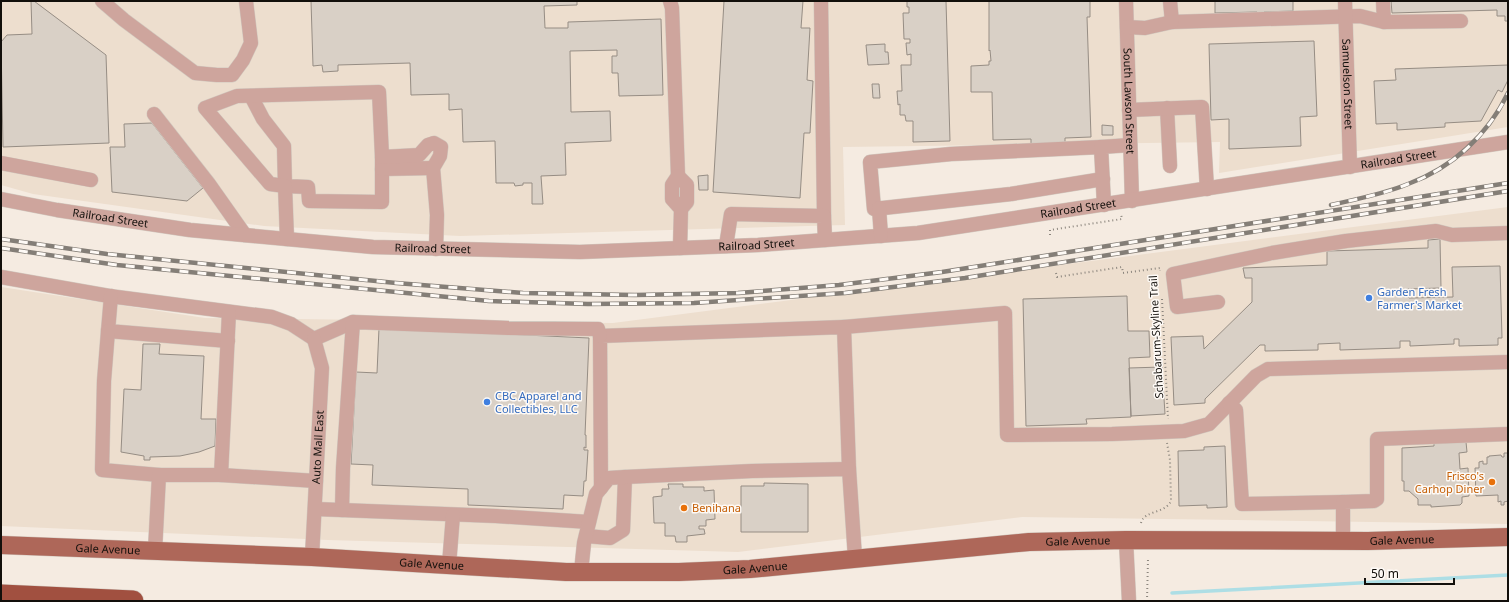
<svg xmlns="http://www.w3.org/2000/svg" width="1509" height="602" font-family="'Noto Sans',sans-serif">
<rect width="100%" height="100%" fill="#f5ebe1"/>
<path fill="#eddece" d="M1,1H1508V127L1219,173L1220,142L843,147L845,225L460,236L264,226L33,194L1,185Z
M1508,207V524L1022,517L738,552L328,540L1,526V287L205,318L613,323Z"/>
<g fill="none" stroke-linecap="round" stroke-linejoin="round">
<path stroke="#addee5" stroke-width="3.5" d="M1172,593L1508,575"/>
</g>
<path fill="#d9d0c6" stroke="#968d84" d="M31,1H34L106,55L109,143L3,147L1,42L7,35L32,34Z
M311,1H577V5L544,6L545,28H568V22L661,19L663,95L619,96L618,73H612V56H617V50L570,51L571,112L610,111L611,141L565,143L566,175L541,176L543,204H532V183H523V185L515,186L514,183H496L495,141L463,142L462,109L449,110V94L411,95L410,63L338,65V71L323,72L322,65L313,66Z
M724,1H803L801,28H810L807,80L813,81L810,133H804L800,198L713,192Z
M907,1H946L950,141L913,142V121H906L905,115H900V104L898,105L897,91H902L901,65H911V54L907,55L906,43H910V39H904L903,13H909V7H907Z
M989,1H1090V17H1087L1091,137L1065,138V144L1031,145V139L993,140L992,92H971V66L989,65V61H991L990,50L989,51Z
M1215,1H1293V11L1264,12V14H1257V12L1215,13Z
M1391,1H1508V21H1505V16H1497V10L1392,13Z
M1314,41L1317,116L1300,117L1301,146L1229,149V119L1211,120L1209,44Z
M885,44V52H888L889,64L868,65L866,45Z
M1508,65V80L1502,92L1498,90L1481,121L1445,123V127L1397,130V123L1376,124L1374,81L1396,80L1395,69Z
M872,84H879L880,98H873Z
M152,123L203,188L187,201L112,192L110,147H125L124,124Z
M1102,125L1113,126V135H1102Z
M708,175V190H699L698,176Z
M1440,239L1441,288L1408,289L1409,298L1453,297L1452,267L1500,266L1502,338H1498V345L1459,346V339H1454V344L1410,346V341H1400V348L1340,350V343L1318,344V350L1265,351V345H1260L1205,399V403L1174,405L1171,337L1203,336L1204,349L1252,302V278H1245L1243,268L1327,265V251L1428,248V240Z
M1127,296L1128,331H1149L1150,357L1129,358L1131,417L1086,419L1087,424L1026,426L1023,299Z
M379,328L589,338L585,435H586V448L584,447V450H588L586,481H584L583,496L564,495L563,509L468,505V489L372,485L373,465L351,464L356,372L377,373Z
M143,344H160L159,354L204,356L201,419H216L215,446L199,452L180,456L150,457V460H144V456L121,452L124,389L141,390Z
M1162,367L1165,414L1131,416L1129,368Z
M1466,442L1467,452L1459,453L1460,469L1468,468L1469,496L1462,497V503L1460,505L1431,507V505H1418V499L1409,491H1404V481H1402V448L1434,446V443Z
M1225,446L1227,507L1207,508V505L1179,506L1178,451L1204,450V447Z
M1504,453H1508V501L1504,502V505H1501V501L1498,502V495L1476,496L1475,468H1479V462L1483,461V464H1487V457H1489V456L1501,455L1502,457H1504Z
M764,483L808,484V532H741V486H764Z
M668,484H683V487H704V491L714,490L715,519L706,520V526H699V529H704L705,534L687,536V542H676L675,536H665V523H654L653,497L662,496V489H669Z"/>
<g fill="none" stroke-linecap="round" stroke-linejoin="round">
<defs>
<g id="minor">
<path d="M102,1L124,20L195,73L217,75H232L243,60L251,43L246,1"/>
<path d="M670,1L672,8L678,176"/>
<path d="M821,1L824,216"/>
<path id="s1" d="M1126,1L1132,201"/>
<path d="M1170,1L1172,22L1360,16L1384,22"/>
<path id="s2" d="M1345,1L1350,167"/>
<path d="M1383,1L1384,22L1461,21"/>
<path d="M1127,27L1145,28L1172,22"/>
<path d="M251,96L263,119L284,146L285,186L308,187L309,201L382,202V157"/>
<path d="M1167,108L1170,166"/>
<path d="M1129,110L1202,107L1207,189"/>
<path d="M154,114L209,184L245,235"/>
<path d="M1101,147L951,154L870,162L874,209L1011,194L1103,179"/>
<path d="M1,163L91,180"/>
<path d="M382,169L433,168"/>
<path id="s3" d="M1,199L57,210L190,230L373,247L580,252L758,245L918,233L1508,142"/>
<path d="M1104,205L1101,147L1130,145"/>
<path d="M879,208L881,236"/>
<path d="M287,239L285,186L270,184L205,108L237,96L379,92L382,157L419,155L428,145L434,143L441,147L440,156L433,168L437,215L436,249"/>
<path d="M726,246L731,214L824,216L825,240"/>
<path d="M680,248L681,209L687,202V185L678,176L672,185V199L681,209"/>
<path d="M1,277L109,296L272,317L291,324L314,339"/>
<path d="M111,296L108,331L228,341"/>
<path d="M1218,302L1177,307L1173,274L1272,253L1346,241L1436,231L1452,235L1508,233"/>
<path d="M844,327L1005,313L1007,435L1112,434L1184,431L1209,424L1256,376L1268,369L1508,362"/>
<path d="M108,331L104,381L102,470L159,475"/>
<path d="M314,339L353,322"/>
<path d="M1229,403L1236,410L1242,504L1343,502"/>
<path d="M221,475L316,481"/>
<path d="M601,488L600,336L844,327L849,469"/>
<path d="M315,509L496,516L589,522"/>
<path d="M342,510L343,468L353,322L508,328L598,329L600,336"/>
<path d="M586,536L610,538L623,530L625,477"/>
<path d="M1126,540L1129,601"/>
<path d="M1343,541V502L1374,501L1377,499V439L1508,434"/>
<path d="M155,551L159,475H221L229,312"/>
<path id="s4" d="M312,557L322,368L314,339"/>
<path d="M449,565L453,515"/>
<path d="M581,572L584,543L596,494L609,478L625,477L752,471L849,469L855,558"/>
</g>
<g id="major">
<path id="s5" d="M1,545L312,557L566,572H679L750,569L1029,542L1126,540L1368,541L1508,537"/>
</g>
<path id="highway" d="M1,595L133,601"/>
</defs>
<use href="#minor" stroke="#d1c8bf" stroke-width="15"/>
<use href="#major" stroke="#d1c8bf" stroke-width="19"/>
<use href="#highway" stroke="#d1c8bf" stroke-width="22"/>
<path stroke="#8c867e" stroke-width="2" stroke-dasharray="1 3" stroke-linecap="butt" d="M1050,235V230L1122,219L1121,214
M1056,273L1057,277L1122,267L1123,273L1160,268V271
M1162,299L1168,419
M1141,523C1144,510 1165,514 1171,501L1170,460L1167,443
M1147,601L1148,559"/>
<use href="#minor" stroke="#cea59d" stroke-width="14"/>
<use href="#major" stroke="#ae6759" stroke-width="18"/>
<use href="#highway" stroke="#a15040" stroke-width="21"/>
<defs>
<path id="rail" d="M1331,205C1357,199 1384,194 1408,184C1452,168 1488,135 1508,93
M1,239L107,254L396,283L523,293L635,295L738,293L839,285L942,272L1508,183
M1,248L117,265L489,301L588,304L694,303L845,293L965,278L1508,191"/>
</defs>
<use href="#rail" stroke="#847e77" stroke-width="4.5"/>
<use href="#rail" stroke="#fefaf6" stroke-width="3" stroke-dasharray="9" stroke-linecap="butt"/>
</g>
<g fill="#3f7fe0" stroke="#fefaf6" stroke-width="1.5">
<circle cx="1369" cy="298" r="4"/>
<circle cx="487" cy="402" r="4"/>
</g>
<g fill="#e8710a" stroke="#fefaf6" stroke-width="1.5">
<circle cx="1492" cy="482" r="4"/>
<circle cx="684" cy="508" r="4"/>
</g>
<g text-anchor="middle" stroke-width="3" stroke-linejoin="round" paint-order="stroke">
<g font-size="11" fill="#120f0b" stroke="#fefaf6">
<text dy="4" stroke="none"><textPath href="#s2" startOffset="83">Samuelson Street</textPath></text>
<text dy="4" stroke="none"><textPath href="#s1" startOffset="100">South Lawson Street</textPath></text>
<text dy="4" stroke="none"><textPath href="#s3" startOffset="1407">Railroad Street</textPath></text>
<text dy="4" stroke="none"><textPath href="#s3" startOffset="1083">Railroad Street</textPath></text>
<text dy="4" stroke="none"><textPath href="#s3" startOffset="111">Railroad Street</textPath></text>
<text dy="4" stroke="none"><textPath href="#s3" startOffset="759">Railroad Street</textPath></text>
<text dy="4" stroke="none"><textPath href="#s3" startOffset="435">Railroad Street</textPath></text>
<text transform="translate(1156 337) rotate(-93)" y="4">Schabarum-Skyline Trail</text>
<text dy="4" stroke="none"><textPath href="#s4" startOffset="110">Auto Mall East</textPath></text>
<text dy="4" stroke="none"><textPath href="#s5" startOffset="1403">Gale Avenue</textPath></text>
<text dy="4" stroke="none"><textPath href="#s5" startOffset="1079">Gale Avenue</textPath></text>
<text dy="4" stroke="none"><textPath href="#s5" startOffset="107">Gale Avenue</textPath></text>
<text dy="4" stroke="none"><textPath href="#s5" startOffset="431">Gale Avenue</textPath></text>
<text dy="4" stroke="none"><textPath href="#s5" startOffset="755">Gale Avenue</textPath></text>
</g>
<g font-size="11" fill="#366cbe" stroke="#fefaf6" text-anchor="start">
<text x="1377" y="296">Garden Fresh<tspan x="1377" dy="13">Farmer's Market</tspan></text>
<text x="495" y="400">CBC Apparel and<tspan x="495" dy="13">Collectibles, LLC</tspan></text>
</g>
<g font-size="11" fill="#c56008" stroke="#fefaf6" text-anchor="end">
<text x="1484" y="480">Frisco's<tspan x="1484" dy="13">Carhop Diner</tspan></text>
<text x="692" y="512" text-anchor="start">Benihana</text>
</g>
</g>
<rect width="1509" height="602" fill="none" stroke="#120f0b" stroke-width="4"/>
<path d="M1365 578v6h89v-6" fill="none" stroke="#120f0b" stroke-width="2"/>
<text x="1371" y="578" font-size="12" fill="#120f0b" stroke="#fefaf6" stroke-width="3" paint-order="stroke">50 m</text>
</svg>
